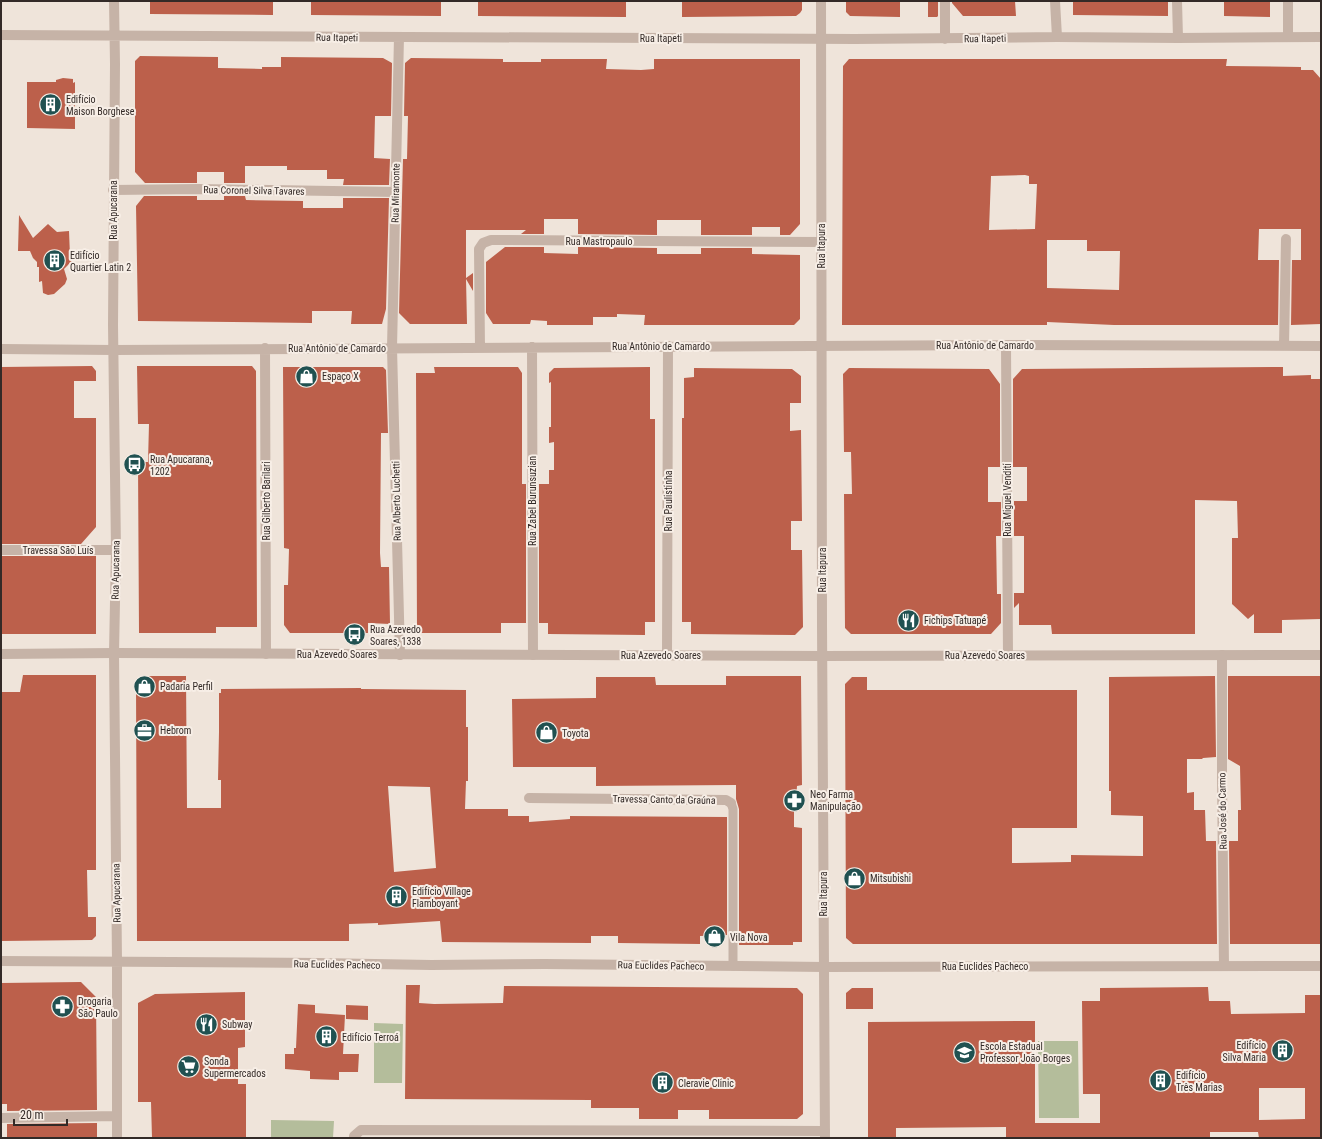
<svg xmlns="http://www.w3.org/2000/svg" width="1322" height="1139" font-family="'Roboto Condensed',sans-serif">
<rect width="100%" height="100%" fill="#efe4da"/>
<path fill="#b4bd9b" d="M374,1023L403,1024L402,1083H374Z
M1038,1041H1078L1079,1118H1039Z
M271,1120L334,1121L333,1138H271Z"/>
<path fill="#bc604b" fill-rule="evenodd" d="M150,1H273V15L150,14Z
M311,1H441V16L311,15Z
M478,1H626V17L478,16Z
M682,1H802V10L800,13L796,16L682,17Z
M846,1H900V17L850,16L846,12Z
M928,1H938V16L937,17H928Z
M969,1H1015L1016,16H963L952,3V2Z
M1073,1H1168V16L1073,15Z
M1224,1H1270V17L1224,16Z
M140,56L218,57V68L262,69V67H281V57L383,58L392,63L391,116H375L374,158L390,159L389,185H343L344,179H327V170H287V166H245V183H224V172H197V183H145L135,172V61Z
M411,58L503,59V62H541V59H607L606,69L641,70L654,69V59H800V224L790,235H780V227H752V235H701V220H657V235L578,234V219H544V234H521L526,230H466V278L473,273V291L466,279L467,324H410L399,313L403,159H407L408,116H404L405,63Z
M849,59H1227L1226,66L1301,67V70H1313L1321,79V324L1291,325L1292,260H1301V229H1259L1258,260H1279L1278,325H1114L1047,322V325H842L843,66ZM1025,175L1029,176V184H1037L1035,229L989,230L991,176ZM1047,240H1087V251H1120L1119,290L1047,288Z
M63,78L73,79V83L75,82V129L27,128V82H56V80Z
M144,196H197V200H224V196H245L246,200L303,201V208H343V198H389L386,309L382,324H351L352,311H312V323L138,321L136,206Z
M19,215L33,238L48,224L57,232L69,231L70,256L72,261L64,269L67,279L65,284L54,294L48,295L43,293L42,281L39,282V267H37V262L33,258L30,251H18Z
M505,247H544V253L578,254V247L657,248V254H701V248H752V254L800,255V319L794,325H644L645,315L617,314V317H593V325H547V321L531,320L530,324H493L486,313V262Z
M92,366L96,371V381H74V418H96V527L81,544H1V367Z
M137,366H252L256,371L257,627H216V633H139L138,462H148L149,424H138Z
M283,367H383L386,370L388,433H381L380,553L381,567H389L390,624L368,623V633H290L284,625V585H288L289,549L284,548Z
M434,367H518L522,373V484H526V623H501V633H417L416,373H435Z
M650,367V419H655V622H645V635L548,634V623H539V484H549V470H554V442L549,443V427H551V382L549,383V373L554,368Z
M1283,367V376L1311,375V379H1321V619L1282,620V633H1254V614L1248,619L1232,604V538H1238L1237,501L1195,500V634H1052L1051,625H1019V603L1014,608V593H1024V536H1014V501H1027V467H1013V379L1022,369Z
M694,368L792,369L801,376V403H790V431L801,430L802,521H791V550H802L803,627L795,635L691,634V622H682V418H684V378L694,377Z
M849,368L989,369L1000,384V467H988V502H1001V536H996L997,594H1001V623L991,634H851L845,628L844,494H852L851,452H844L843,374Z
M1,556H96V634H1Z
M23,675H96V870H87L88,917H96V936L92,940L1,941V692H20Z
M142,676H186L187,808H221V780H218L219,732V693H221V689L361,688V689L466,690V727H468V781H466L465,809H508V816H529V822L570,819V816L727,817V935L700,936V944L618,943V936H591V943L442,942L440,921L378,925V923L349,924V941H137L136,682ZM388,786L430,787L436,868L394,872Z
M726,676H801L802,785L797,786L796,800L794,799V827L802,828V942H793V945H739V809L736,799V785L596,786V767H513L512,699L596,698V677H655L656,685H726Z
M1215,676L1216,757L1203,758L1202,759H1187V793L1194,792V810H1205L1206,841H1216L1217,944H853L846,938L845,684L852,677H867V690H1077V828H1012V863L1071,862V855L1143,856V816L1111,815V791H1109V677Z
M1228,676H1321V944H1230L1229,841H1238V810H1241L1240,766L1228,759Z
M81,982L96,997L97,1110L7,1111V1104H1V983Z
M406,985H420L419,1003L434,1004L503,1003L504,986L797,988L803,994V1114L797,1119H709V1110H678V1119H639V1108H591V1100L405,1099Z
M1208,987L1209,1001H1230L1231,1014L1305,1013V995H1321V1138H1259L1258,1132H1210V1138H1006V1127L896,1128V1138H868V1022L1035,1021V1123H1100V1094H1083L1082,1001H1100V988ZM1259,1088H1305V1119L1259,1120Z
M852,988H873V1009H846V993Z
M245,992V1047L238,1048V1084H246V1138H152L151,1102H138V1003L155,994Z
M298,1004L315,1005V1013L345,1015L343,1054H359L358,1072H339V1080L310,1079V1071L285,1069V1054H294V1048H296Z
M346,1005L368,1006V1020L346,1019Z
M97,1123V1138H7V1124Z"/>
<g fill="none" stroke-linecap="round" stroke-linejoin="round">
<path stroke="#c6b3a7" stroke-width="9" d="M731,803L733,809V966"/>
<path stroke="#c6b3a7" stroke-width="10" d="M114,1L115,64L113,325L116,550L114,653L117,962V1138
M945,1V39
M1055,1L1057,37
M1177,1L1178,38
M1,35L855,39L1057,37L1178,38L1321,37
M1288,36V1
M399,37L392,348L400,655
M113,190L198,189L395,192
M1006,345L1008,655
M1284,346L1286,239
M532,347L533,655
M265,348L266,654
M480,348L479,249L483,243L491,240L821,242
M1,349L114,350L1006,345L1321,346
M1,550H116
M667,655L668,346
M1222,655V778L1224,966
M529,798L726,800L731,803
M1,961L318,963L431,965L545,964L824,967L1321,966
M1,1118L116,1116
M354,1138V1136L361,1130L825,1131"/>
<path stroke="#c6b3a7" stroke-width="10" d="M821,1L822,625L825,1138
M1,654L114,653L822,656L1321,655"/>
</g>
<defs>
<symbol id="building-disc" viewBox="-11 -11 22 22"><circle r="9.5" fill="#205151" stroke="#f7eee6"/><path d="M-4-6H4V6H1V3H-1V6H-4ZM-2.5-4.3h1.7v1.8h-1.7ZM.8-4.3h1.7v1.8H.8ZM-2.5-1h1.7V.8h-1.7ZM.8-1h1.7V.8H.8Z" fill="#fff"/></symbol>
<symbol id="shop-disc" viewBox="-11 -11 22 22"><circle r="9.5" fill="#205151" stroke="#f7eee6"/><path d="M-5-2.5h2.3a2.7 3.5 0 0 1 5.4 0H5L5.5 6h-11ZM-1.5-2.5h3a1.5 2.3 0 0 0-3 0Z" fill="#fff"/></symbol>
<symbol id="bus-disc" viewBox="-11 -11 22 22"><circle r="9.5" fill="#205151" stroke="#f7eee6"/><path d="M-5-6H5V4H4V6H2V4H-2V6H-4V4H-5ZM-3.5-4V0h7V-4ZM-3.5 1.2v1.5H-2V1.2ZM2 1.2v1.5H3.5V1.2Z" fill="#fff"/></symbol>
<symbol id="restaurant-disc" viewBox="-11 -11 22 22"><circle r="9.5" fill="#205151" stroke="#f7eee6"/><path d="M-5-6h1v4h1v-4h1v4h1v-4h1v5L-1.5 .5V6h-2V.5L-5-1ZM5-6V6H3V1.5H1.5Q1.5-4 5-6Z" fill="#fff"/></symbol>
<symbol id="office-disc" viewBox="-11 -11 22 22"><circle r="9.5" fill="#205151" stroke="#f7eee6"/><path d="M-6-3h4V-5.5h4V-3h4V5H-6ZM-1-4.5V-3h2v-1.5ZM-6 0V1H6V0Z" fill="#fff"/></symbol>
<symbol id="pharmacy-disc" viewBox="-11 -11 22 22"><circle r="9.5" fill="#205151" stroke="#f7eee6"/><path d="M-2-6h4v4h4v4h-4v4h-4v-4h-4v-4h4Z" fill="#fff"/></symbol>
<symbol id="school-disc" viewBox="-11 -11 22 22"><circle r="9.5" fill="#205151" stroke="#f7eee6"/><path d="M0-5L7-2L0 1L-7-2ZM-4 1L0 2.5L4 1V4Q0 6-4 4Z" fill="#fff"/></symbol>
<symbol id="supermarket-disc" viewBox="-11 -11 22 22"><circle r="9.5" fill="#205151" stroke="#f7eee6"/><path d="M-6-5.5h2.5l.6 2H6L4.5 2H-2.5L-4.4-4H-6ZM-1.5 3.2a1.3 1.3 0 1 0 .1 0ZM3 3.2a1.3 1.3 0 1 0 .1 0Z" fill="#fff"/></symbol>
</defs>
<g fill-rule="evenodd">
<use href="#building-disc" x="38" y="92" width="25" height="25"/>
<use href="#building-disc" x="42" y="248" width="25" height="25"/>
<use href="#shop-disc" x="294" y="364" width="25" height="25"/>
<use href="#bus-disc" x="122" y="452" width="25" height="25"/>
<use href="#restaurant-disc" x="896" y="608" width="25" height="25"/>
<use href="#bus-disc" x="342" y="622" width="25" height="25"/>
<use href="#shop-disc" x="132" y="674" width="25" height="25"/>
<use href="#office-disc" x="132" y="718" width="25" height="25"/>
<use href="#shop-disc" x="534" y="720" width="25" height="25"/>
<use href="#pharmacy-disc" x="782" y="788" width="25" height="25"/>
<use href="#shop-disc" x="842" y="866" width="25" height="25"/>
<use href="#building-disc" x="384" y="884" width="25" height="25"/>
<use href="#shop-disc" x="702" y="924" width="25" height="25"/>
<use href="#pharmacy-disc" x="50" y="994" width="25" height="25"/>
<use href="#restaurant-disc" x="194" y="1012" width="25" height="25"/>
<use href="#building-disc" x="314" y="1024" width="25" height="25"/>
<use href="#building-disc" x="1270" y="1038" width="25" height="25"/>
<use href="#school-disc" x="952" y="1040" width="25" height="25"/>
<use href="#supermarket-disc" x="176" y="1054" width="25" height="25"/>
<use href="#building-disc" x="1148" y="1068" width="25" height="25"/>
<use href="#building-disc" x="650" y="1070" width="25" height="25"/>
</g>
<g text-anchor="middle" stroke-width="4" stroke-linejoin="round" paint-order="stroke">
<g font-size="10" fill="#332a27" stroke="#f7eee6">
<text transform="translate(337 37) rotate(1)" y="4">Rua Itapeti</text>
<text x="661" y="42">Rua Itapeti</text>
<text transform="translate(985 38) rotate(-1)" y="4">Rua Itapeti</text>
<text transform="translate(254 190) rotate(1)" y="4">Rua Coronel Silva Tavares</text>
<text transform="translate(395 193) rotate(-89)" y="4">Rua Miramonte</text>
<text transform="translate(113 210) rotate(-90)" y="4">Rua Apucarana</text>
<text x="599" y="245">Rua Mastropaulo</text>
<text transform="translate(821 246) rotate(-90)" y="4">Rua Itapura</text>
<text x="985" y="349">Rua Antônio de Camardo</text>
<text x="661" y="350">Rua Antônio de Camardo</text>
<text x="337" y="352">Rua Antônio de Camardo</text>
<text transform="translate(1007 500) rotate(-90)" y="4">Rua Miguel Venditi</text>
<text transform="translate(266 501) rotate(-90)" y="4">Rua Gilberto Barilari</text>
<text transform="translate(396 501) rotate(-91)" y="4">Rua Alberto Luchetti</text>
<text transform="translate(532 501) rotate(-90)" y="4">Rua Zabel Burunsuzian</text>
<text transform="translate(668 501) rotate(-90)" y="4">Rua Paulistinha</text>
<text x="58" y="554">Travessa São Luís</text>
<text transform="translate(115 570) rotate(-89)" y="4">Rua Apucarana</text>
<text transform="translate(822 570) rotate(-90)" y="4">Rua Itapura</text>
<text x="337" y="658">Rua Azevedo Soares</text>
<text x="661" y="659">Rua Azevedo Soares</text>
<text x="985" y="659">Rua Azevedo Soares</text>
<text transform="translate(664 799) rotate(1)" y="4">Travessa Canto da Graúna</text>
<text transform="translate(1222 811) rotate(-91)" y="4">Rua José do Carmo</text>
<text transform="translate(116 893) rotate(-91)" y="4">Rua Apucarana</text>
<text transform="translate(823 894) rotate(-90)" y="4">Rua Itapura</text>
<text transform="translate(337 964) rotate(1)" y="4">Rua Euclides Pacheco</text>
<text transform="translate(661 965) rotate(1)" y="4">Rua Euclides Pacheco</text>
<text x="985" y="970">Rua Euclides Pacheco</text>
</g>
<g font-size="10" fill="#332a27" stroke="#f7eee6" text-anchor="start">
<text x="66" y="103">Edifício<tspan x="66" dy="12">Maison Borghese</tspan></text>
<text x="70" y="259">Edifício<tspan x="70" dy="12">Quartier Latin 2</tspan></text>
<text x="322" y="380">Espaço X</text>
<text x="150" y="463">Rua Apucarana,<tspan x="150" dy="12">1202</tspan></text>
<text x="924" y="624">Fichips Tatuapé</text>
<text x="370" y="633">Rua Azevedo<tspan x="370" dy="12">Soares, 1338</tspan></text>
<text x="160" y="690">Padaria Perfil</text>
<text x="160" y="734">Hebrom</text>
<text x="562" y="737">Toyota</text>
<text x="810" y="798">Neo Farma<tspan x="810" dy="12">Manipulação</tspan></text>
<text x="870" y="882">Mitsubishi</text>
<text x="412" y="895">Edifício Village<tspan x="412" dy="12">Flamboyant</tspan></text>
<text x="730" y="941">Vila Nova</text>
<text x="78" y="1005">Drogaria<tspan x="78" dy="12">São Paulo</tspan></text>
<text x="222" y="1028">Subway</text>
<text x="342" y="1041">Edifício Terroá</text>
<text x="1266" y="1049" text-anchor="end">Edifício<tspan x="1266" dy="12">Silva Maria</tspan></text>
<text x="980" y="1050">Escola Estadual<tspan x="980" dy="12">Professor João Borges</tspan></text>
<text x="204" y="1065">Sonda<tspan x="204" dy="12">Supermercados</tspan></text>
<text x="1176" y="1079">Edifício<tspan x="1176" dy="12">Três Marias</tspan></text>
<text x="678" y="1087">Cleravie Clinic</text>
</g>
</g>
<rect width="1322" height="1139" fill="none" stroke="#332a27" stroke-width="4"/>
<path d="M14 1119v6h53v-6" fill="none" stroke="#332a27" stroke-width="2"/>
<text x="20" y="1119" font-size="12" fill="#332a27" stroke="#f7eee6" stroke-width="3" paint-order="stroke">20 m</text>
</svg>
